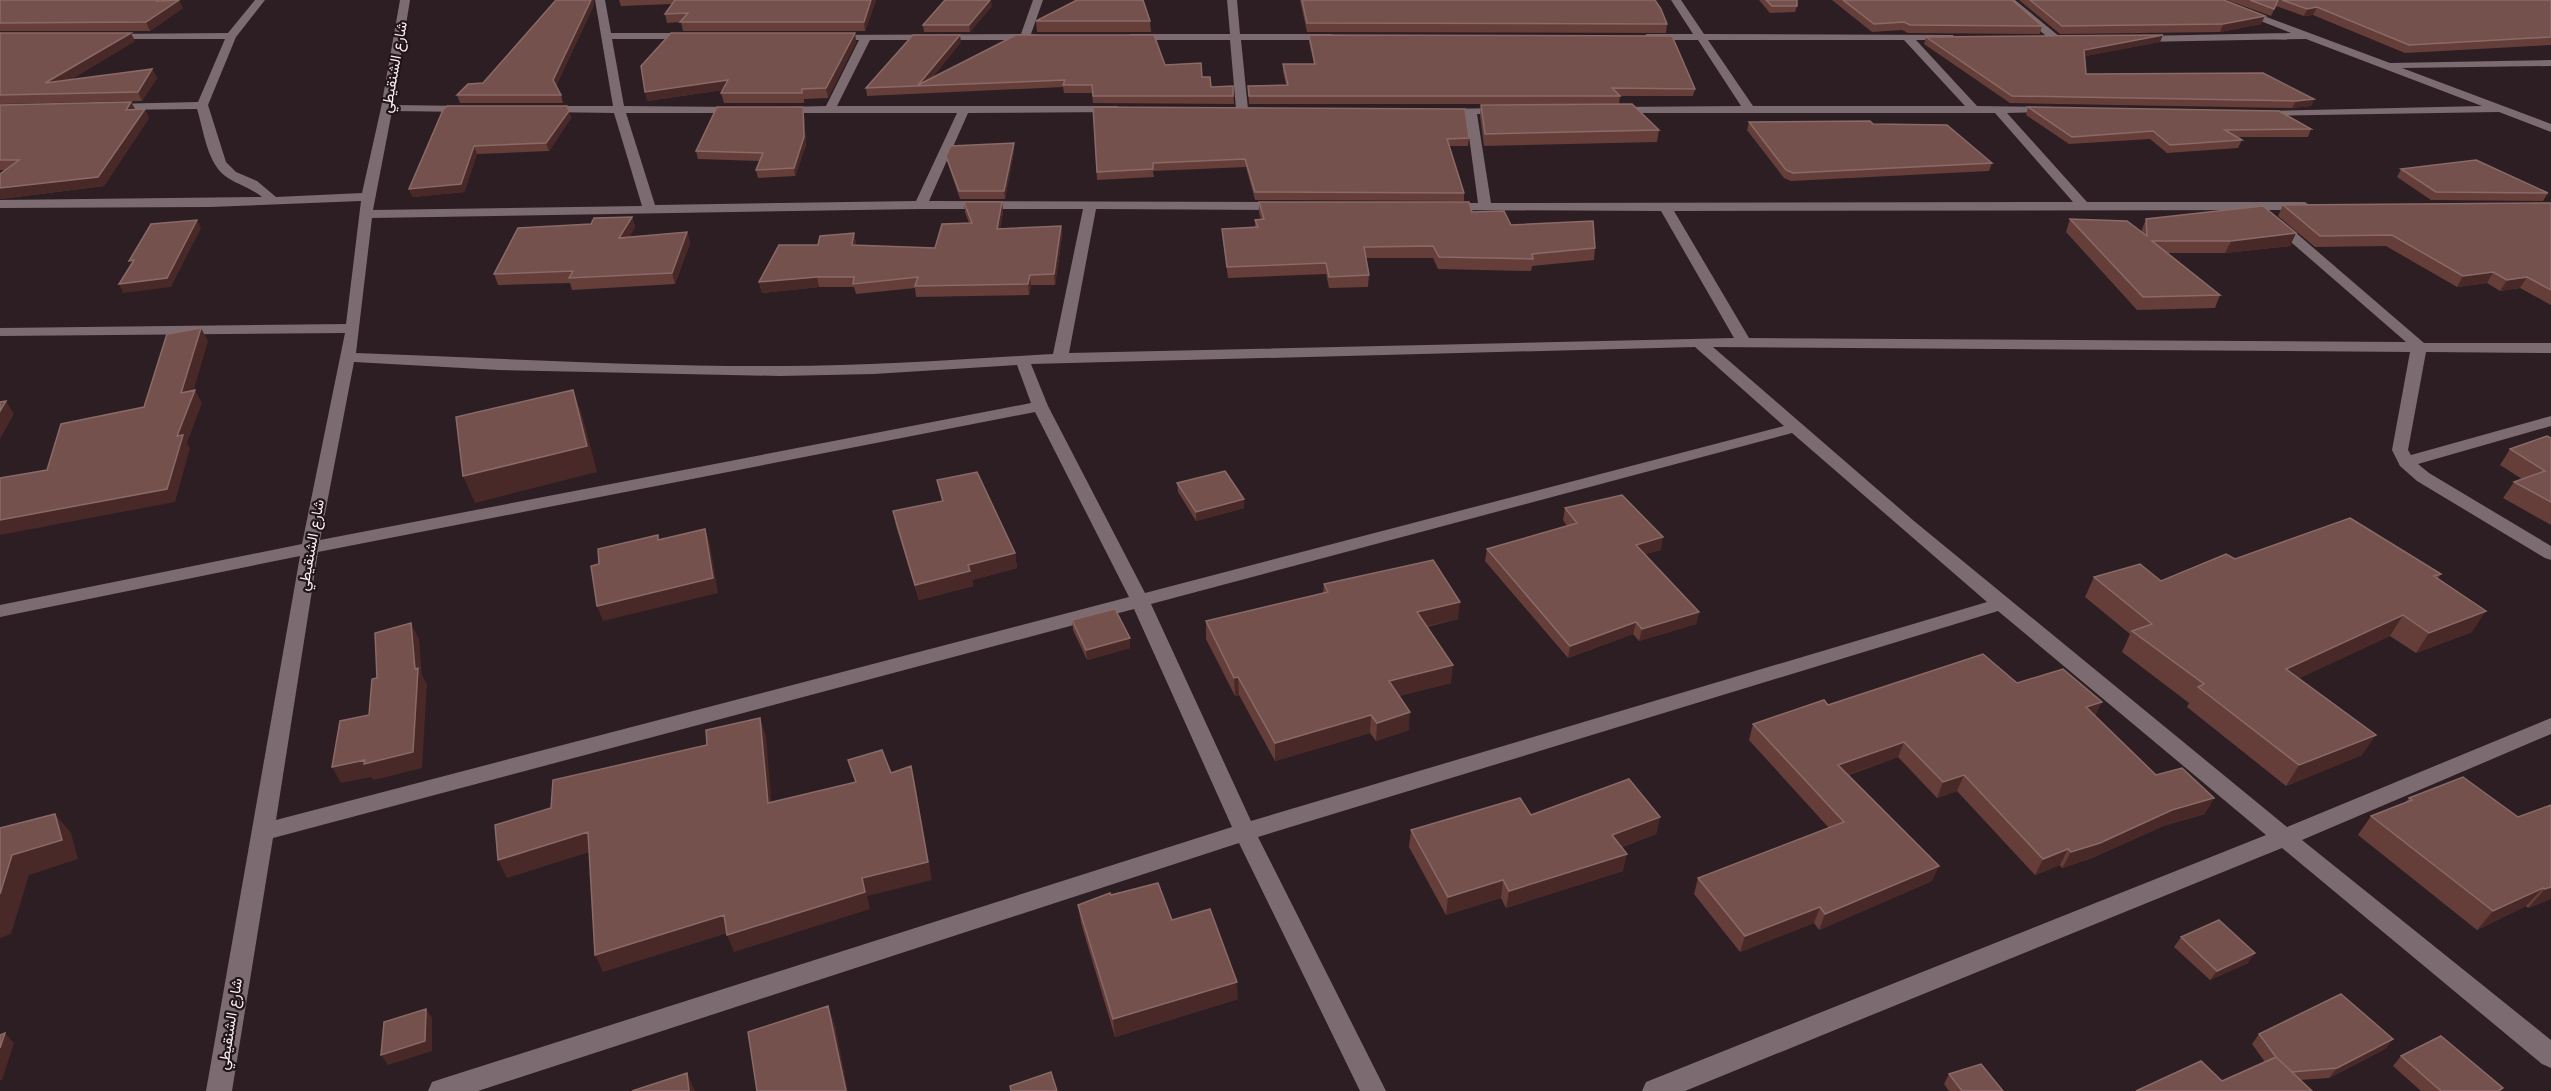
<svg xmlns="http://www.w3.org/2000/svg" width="2551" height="1091" font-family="Arial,Vazirmatn,sans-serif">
<rect width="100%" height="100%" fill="#2c1e23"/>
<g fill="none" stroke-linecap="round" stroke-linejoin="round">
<path fill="#7c6c71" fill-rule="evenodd" d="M255,0H265L236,37L208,105L226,162L236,172L257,181L276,197L362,193L381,108L400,0H410L393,105L469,106L475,109L469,112L392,111L373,210L642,206L614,113L545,112L539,109L545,106H613L595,0H605L611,33H692L697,36L692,39H612L624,106L739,107L745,110L739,113H626L655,205L916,201L957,113H779L773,110L779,107L826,106L859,40H831L827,39V35L1021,34L1033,0H1043L1031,34L1041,35V39L1037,40H870L837,106H1117L1123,109L1117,112L968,113L929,201L1282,202L1288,206L1282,210L1096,209L1069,353L1734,338L1661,211L1443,210L1442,207L1443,204L1448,203H1478L1466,114H1442L1436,111L1438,109L1504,108L1510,111L1504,114H1477L1491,203L2073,202L1995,113H1613L1607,110L1613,107L1741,106L1698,40H1647L1642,37L1647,34H1693L1671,0H1681L1704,34L1953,35L1954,37L1949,40H1916L1977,106L2054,107L2056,109L2050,112L2007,113L2087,202H2305L2311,206L2305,210L1674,211L1749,338L2406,342L2269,223L2271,220H2281L2424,343H2551V353L2426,352L2408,450L2411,455L2551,416V426L2418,464L2429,473L2551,546V560L2545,558L2417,481L2400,466L2392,450L2410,352L1713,347L1914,521L2287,827L2551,718V734L2302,840L2551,1040V1068L2542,1064L2282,848L1685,1091H1642L1646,1082L2266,835L1998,611L1258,837L1386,1091H1360L1239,843L478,1091H428L432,1082L441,1079L1232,827L1134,609L273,838L232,1091H206L300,556L0,617V605L302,544L345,333L0,336V328L346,324L361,201L210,207L0,208V200L262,197C251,188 239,185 228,178C207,165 204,131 197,109L110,110L104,107L110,104L198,102L225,39H110L105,36L106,34L228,33ZM1708,40H1904L1965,106H1753ZM921,209H1083L1053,354C963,359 872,366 782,366C639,367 498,358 356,353L372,218ZM1695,347L1784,426L1145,593L1048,406L1031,364ZM354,362L499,370L780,376L874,374L1017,365L1031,403L320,540ZM1035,412L1129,597L276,820L318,552ZM1792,433L1987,602L1251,821L1151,604Z
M1227,0H1237L1240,34H1331L1336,37L1331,40H1241L1248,109L1242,112L1236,109L1230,40H1131L1126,37L1131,34H1230Z
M2004,0H2015L2060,37V41H2052Z
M2207,0H2221L2390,63L2551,60V66L2402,68L2551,124V132L2499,112L2257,116V112L2261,111L2482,106L2306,39L2139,42L2134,39L2139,36L2291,33Z"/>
</g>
<path fill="#653e3a" d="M0,0L183,8L150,31H0Z
M556,0H594V5L556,86L561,95L563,103H460L457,95L483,83Z
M619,0H876L865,31H683L681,22L667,23L665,14L672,4L621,6Z
M1300,0H1655L1667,24L1666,33L1307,32Z
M1759,0H1797V6L1795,12L1770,13Z
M1832,0H2012L2042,26L2040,34L1908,33L1902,30L1872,32Z
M2019,0H2224L2261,24L2220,32L2060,34Z
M2227,0H2551V45L2405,53L2313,15L2304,16L2276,6L2271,16Z
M992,6L970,32H924L923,25Z
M1036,21H1150L1151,32H1037Z
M0,33L135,41L70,80L152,69L157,78L142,101L0,104Z
M855,33L856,42L828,98L804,99V103H724L721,93L723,90L647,101Z
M1309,35L1695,89L1693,96H1619H1620L1619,104H1249L1248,86L1286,85L1283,71V64H1314L1309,42Z
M1926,37L2160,42L2085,56L2086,74L2314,99L2311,106L2292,108L2010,103L1924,44Z
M961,42L931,79L1165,65L1202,77L1211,87L1233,86L1234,104L1093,103L1092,93H1064L1063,87L867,96L866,88Z
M131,102L135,109L149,118L104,186L0,199V174L5,170H0V105Z
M1481,105L1659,130L1657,142L1484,146L1480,116Z
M447,106L569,111L571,118L549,151L477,154L464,192L413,197L409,189Z
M1093,107L1469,138L1468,146H1449L1464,193V201L1255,200L1246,167L1153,171L1154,177L1097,180Z
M2028,107L2311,129L2308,137H2237L2242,140L2238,148L2167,153L2150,139L2069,144L2026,115Z
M804,114L806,145L795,176L758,178L756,170L760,161L698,159L696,151Z
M1749,122L1873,124L1992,163L1989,171L1791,181L1784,178L1747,130Z
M1014,143V151L1005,199H960L948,164L946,156Z
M2401,169L2548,193L2543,201L2431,200L2397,177Z
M964,202H1002L1003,212L1000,229L1061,226L1062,236L1055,285H1031L1029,295L916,297L915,288L856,294L854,287H819L762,293L759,282L818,245L854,233L856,246L935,248L969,223L965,212Z
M1259,202L1472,212L1511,225L1595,248L1594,260L1532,266L1531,271L1438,269L1433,258H1366L1369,275L1368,287L1329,288L1326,274L1228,278L1223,240L1222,229L1255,228V220L1261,219L1259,213Z
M2551,203V305L2520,288L2500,291L2487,283L2457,287L2386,246L2315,247L2278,216L2283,205Z
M632,217L635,227L629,238L687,232L690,243L675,284L572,290L570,283L498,285L494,274L591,224Z
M2070,219L2141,232L2146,219L2296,233L2290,246L2225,253H2168L2220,295L2215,308L2137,310L2066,232Z
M2551,438V525L2503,498L2514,482L2522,479L2500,465L2510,449Z
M937,480L1015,553L1017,568L972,580L973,586L919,600L896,526L893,511L942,501Z
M1177,483L1244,508L1196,521L1178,492Z
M1565,508L1661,550L1645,554L1699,612L1696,624L1639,641L1633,634L1568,658L1485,561L1487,549L1567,526L1563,520Z
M2235,559L2441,574L2438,578L2472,632L2416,653L2390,636L2299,678L2362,755L2286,786L2187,707L2189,703L2122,652L2130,634L2085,597L2094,577L2161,581Z
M1324,584L1458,619L1427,627L1451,683L1399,696L1409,730L1376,741L1370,733L1275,761L1239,695L1235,696L1206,639V621L1323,593Z
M1072,620L1130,648L1087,660L1073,630Z
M2017,683L2095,716L2156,775L2205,814L2163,826L2092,858L2062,868L2060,865L2035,875L1957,791L1937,798L1898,757L1849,775L1932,881L1819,930L1814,923L1740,952L1694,894L1698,878L1829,828L1749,740L1753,724L1828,705Z
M2409,798L2518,817L2551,805V899L2528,908L2526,906L2477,930L2358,835L2371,816L2405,803Z
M1531,815L1660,817L1656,834L1622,847L1623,871L1506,908L1501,898L1446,915L1409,847L1411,830Z
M1078,905L1172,920L1238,999L1115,1037L1081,923Z
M2181,937L2248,963L2210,980L2174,947Z
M2259,1034L2393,1039L2385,1049L2329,1078L2136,1091L2222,1081L2265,1062L2252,1044Z
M2401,1056L2503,1088L2501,1091H2421L2393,1066Z
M1949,1074L2003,1091H1949L1944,1084Z"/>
<path fill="#482928" d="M179,0L183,8L150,31L146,22Z
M591,0H594V5L555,88L553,80Z
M871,0H876L865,31L864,22Z
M990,0H991L992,6L970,32L969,25Z
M2317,7L2313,15L2304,16L2307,9Z
M2265,16L2261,24L2220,32L2223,24Z
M131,33L135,41L50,92L45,83Z
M855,33L856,42L828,98L826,88Z
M960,35L961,42L925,86L918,85Z
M2163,35L2160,42L2081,57L2084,50Z
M152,69L157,78L142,101L138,92Z
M728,80L730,89L647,101L645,92Z
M2314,99L2311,106L2292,108L2296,101Z
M131,102L136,111L126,110Z
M803,107L804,114L806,145L795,176L794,168Z
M145,109L149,118L104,186L0,199V188Z
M569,111L571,118L549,151L546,143Z
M1014,143V151L1005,199L1004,191Z
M474,146L477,154L464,192L413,197L409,189Z
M1002,202L1003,212L998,239L997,229Z
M632,217L635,227L623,249L619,238Z
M197,220L201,228L171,287L123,293L119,284Z
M1061,226L1062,236L1055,285L1054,274Z
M687,232L690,243L675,284L672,273Z
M854,233L856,243L854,256L852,245Z
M2296,233L2290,246L2225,253L2231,241Z
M2493,272L2487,283L2457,287L2463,276Z
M1030,275L1031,285L1029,295L1028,284Z
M817,277L819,287L762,293L759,282Z
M2527,277L2520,288L2500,291L2507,280Z
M201,328L208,341L189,406L181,393Z
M195,390L202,403L187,443L190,448L175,502L0,535V520L177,436Z
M573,390L582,415L597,472L475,503L463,476Z
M6,401L14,414L0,439V411Z
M1244,499V508L1196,521V512Z
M705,529L710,544L718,593L603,621L597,606Z
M1663,537L1661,550L1634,557L1636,545Z
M1015,553L1017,568L972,580L973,586L919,600L915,585L968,565Z
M1460,602L1458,619L1415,629L1417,612Z
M2486,611L2472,632L2416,653L2429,633Z
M1699,612L1696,624L1639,641L1642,629Z
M2403,615L2390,636L2274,690L2286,669Z
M1636,622L1633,634L1568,658L1570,646Z
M411,623L419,639L422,675L427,684L422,768L374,780L371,777L341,783L332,767L415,669Z
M1130,638V648L1087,660L1086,650Z
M1453,665L1451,683L1387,699L1389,681Z
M1238,677L1239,695L1235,696L1234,678Z
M2102,702L2094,718L2086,707Z
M1410,712L1409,730L1376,741L1377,723Z
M1371,715L1370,733L1275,761V743Z
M760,718L766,736L773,820L768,803Z
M2376,735L2362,755L2286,786L2299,765Z
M1904,742L1898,757L1833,780L1838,765Z
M911,766L915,783L932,880L867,896L870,909L734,952L727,935L862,878Z
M1964,775L1957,791L1937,798L1943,782Z
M2214,798L2205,814L2163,826L2092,858L2062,868L2071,852L2172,810Z
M55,814L71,833L78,859L29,875L11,934L0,938V894L12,855Z
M1660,817L1656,834L1608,852L1612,835Z
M588,832L596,850L507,878L498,860Z
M2068,849L2060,865L2035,875L2043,859Z
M1627,854L1623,871L1506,908L1509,891Z
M1939,866L1932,881L1819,930L1825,914Z
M1503,880L1501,898L1446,915L1448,897Z
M2551,887V899L2528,908L2545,889Z
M2543,888L2526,906L2477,930L2493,911Z
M1820,907L1814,923L1740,952L1745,936Z
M724,915L731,932L603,972L595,955Z
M2255,953L2248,963L2210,980L2217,971Z
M1237,982L1238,999L1115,1037L1113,1019Z
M828,1006L835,1025L848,1091H846Z
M426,1009L432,1018V1051L388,1065L381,1055Z
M5,1033L14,1043L2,1080H0V1048Z
M2393,1039L2385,1049L2329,1078L2337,1068Z
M687,1073L695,1091H689Z"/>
<path fill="#75514d" stroke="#896a67" stroke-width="1.5" d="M0,0H158L157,1L179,0L146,22L0,23Z
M556,0H591L553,80L561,95H457L468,84L483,83Z
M675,0H871L864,22H680L688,13L665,14Z
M945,0H990L969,25H923Z
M1077,0H1143L1150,21H1036Z
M1302,0H1655L1661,9L1667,24L1307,23Z
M1766,0H1797V6H1772Z
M1843,0H2012L2042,26L1910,25L1904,22L1874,24Z
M2030,0H2224L2265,16L2223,24L2062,26Z
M2250,0H2278L2274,9Z
M2282,0H2551V37L2409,45L2317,7L2307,9Z
M0,33H131L45,83L152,69L138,92L0,95Z
M671,33H855L826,88L802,89V93H721L728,80L645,92L641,66Z
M913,35H960L918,85L1016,35H1154L1165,65L1201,63L1202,77H1210L1211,87L1233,86V96H1093L1092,85H1063L1065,80L866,88Z
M1309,35L1672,36L1695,89L1612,88L1620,96H1249L1248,86L1288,85L1283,64H1315Z
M2163,35L2084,50L2086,74L2263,73L2314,99L2296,101L2012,96L1926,37Z
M131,102L126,110L145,109L98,177L0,188V174L19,160H0V105Z
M1632,104L1659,130L1485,134L1481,105Z
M447,106H567L569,111L546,143L474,146L461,184L409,189L443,110Z
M717,107H803L804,137L794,168L756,170L763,153L696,151Z
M1093,107L1465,109L1469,138L1447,139L1464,193L1255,192L1245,159L1153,163V169L1097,172Z
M2028,107L2279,111L2311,129L2225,130L2242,140L2170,145L2153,131L2072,137Z
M1870,121L1873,124L1947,125L1992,163L1793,173L1786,170L1749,122Z
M1014,143L1004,191H959L946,156L951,146Z
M2476,160L2548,193L2436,192L2401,169Z
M964,202H1002L997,229L1061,226L1054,274L1030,275L1028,284L915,286L918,277L853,284L854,277H817L759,282L779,245H818L820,236L854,233L852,245L935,248L942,224L972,223Z
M1259,202H1469L1472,212L1504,211L1511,225L1593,221L1595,248L1532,254L1533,259L1439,257L1433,246L1364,247L1369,275L1329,277L1326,263L1227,267L1222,229L1258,227L1255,220L1264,219Z
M2551,203V290L2527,277L2507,280L2493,272L2463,276L2392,235L2320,236L2283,205Z
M2263,206L2296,233L2231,241H2152L2220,295L2143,297L2070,219L2127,221L2147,236L2146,219Z
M632,217L619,238L687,232L672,273L569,278L573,271L494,274L518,228L591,224L594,218Z
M197,220L167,278L119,284L134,260L129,261L151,224Z
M201,328L181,393L195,390L177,436L183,435L167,489L0,520V478L47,470L61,424L144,407L167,334Z
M573,390L587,446L463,476L456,417Z
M6,401L0,411V402Z
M2547,436L2551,438V502L2514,482L2545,471L2510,449Z
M1225,471L1244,499L1196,512L1177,483Z
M977,472L1015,553L968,565L970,571L915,585L893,511L943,501L937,480Z
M1622,495L1663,537L1636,545L1699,612L1642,629L1636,622L1570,646L1487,549L1577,523L1565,508Z
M2350,518L2441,574L2434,576L2486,611L2429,633L2403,615L2286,669L2376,735L2299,765L2198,687L2204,684L2132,631L2152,624L2094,577L2140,564L2161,581L2226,554L2235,559Z
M705,529L713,578L597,606L591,566L599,564L598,549L658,535V540Z
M1433,560L1460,602L1417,612L1453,665L1389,681L1410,712L1377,723L1371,715L1275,743L1238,677L1234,678L1206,621L1328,592L1324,584Z
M1115,609L1130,638L1086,650L1072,620Z
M411,623L415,669L418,668L413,752L364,764L365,760L332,767L340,721L369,715L372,679L377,678L375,633Z
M1983,654L2017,683L2063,669L2102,702L2086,707L2156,775L2182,768L2214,798L2172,810L2100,843L2071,852L2068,849L2043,859L1964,775L1943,782L1904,742L1838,765L1939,866L1825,914L1820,907L1745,936L1698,878L1844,822L1753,724L1824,700L1828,705Z
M760,718L768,803L856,782L848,760L882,750L891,773L911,766L928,862L862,878L865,892L727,935L724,915L595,955L588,832L498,860L495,825L551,808L553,780L707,745L706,730Z
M2463,777L2518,817L2551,805V887L2545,889L2543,888L2493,911L2371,816L2412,800L2409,798Z
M1629,779L1660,817L1612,835L1627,854L1509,891L1503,880L1448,897L1411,830L1520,798L1531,815Z
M55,814L62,840L12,855L0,894V828Z
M1158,883L1172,920L1210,909L1237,982L1113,1019L1078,905L1110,893L1111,895Z
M2219,920L2255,953L2217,971L2181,937Z
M2341,994L2393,1039L2337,1068L2292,1072L2276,1057L2259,1034Z
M828,1006L846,1091H757L748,1032Z
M426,1009L425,1041L381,1055L384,1022Z
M5,1033L0,1048V1035Z
M2441,1036L2503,1088L2498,1091H2441L2401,1056Z
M2276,1057L2312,1091H2136L2201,1061L2222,1081Z
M1981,1064L2003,1091H1962L1949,1074Z
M1051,1072L1057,1091H1011L1010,1086Z
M687,1073L689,1091H632Z"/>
<g text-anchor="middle" stroke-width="4.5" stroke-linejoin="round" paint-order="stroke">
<g font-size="15" fill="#f8eef1" stroke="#221519">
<text transform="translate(394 67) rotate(-80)" y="5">شارع الشنقيطي</text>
<text transform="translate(311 545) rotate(-80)" y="5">شارع الشنقيطي</text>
<text transform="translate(230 1024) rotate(-81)" y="5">شارع الشنقيطي</text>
</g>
</g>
</svg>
